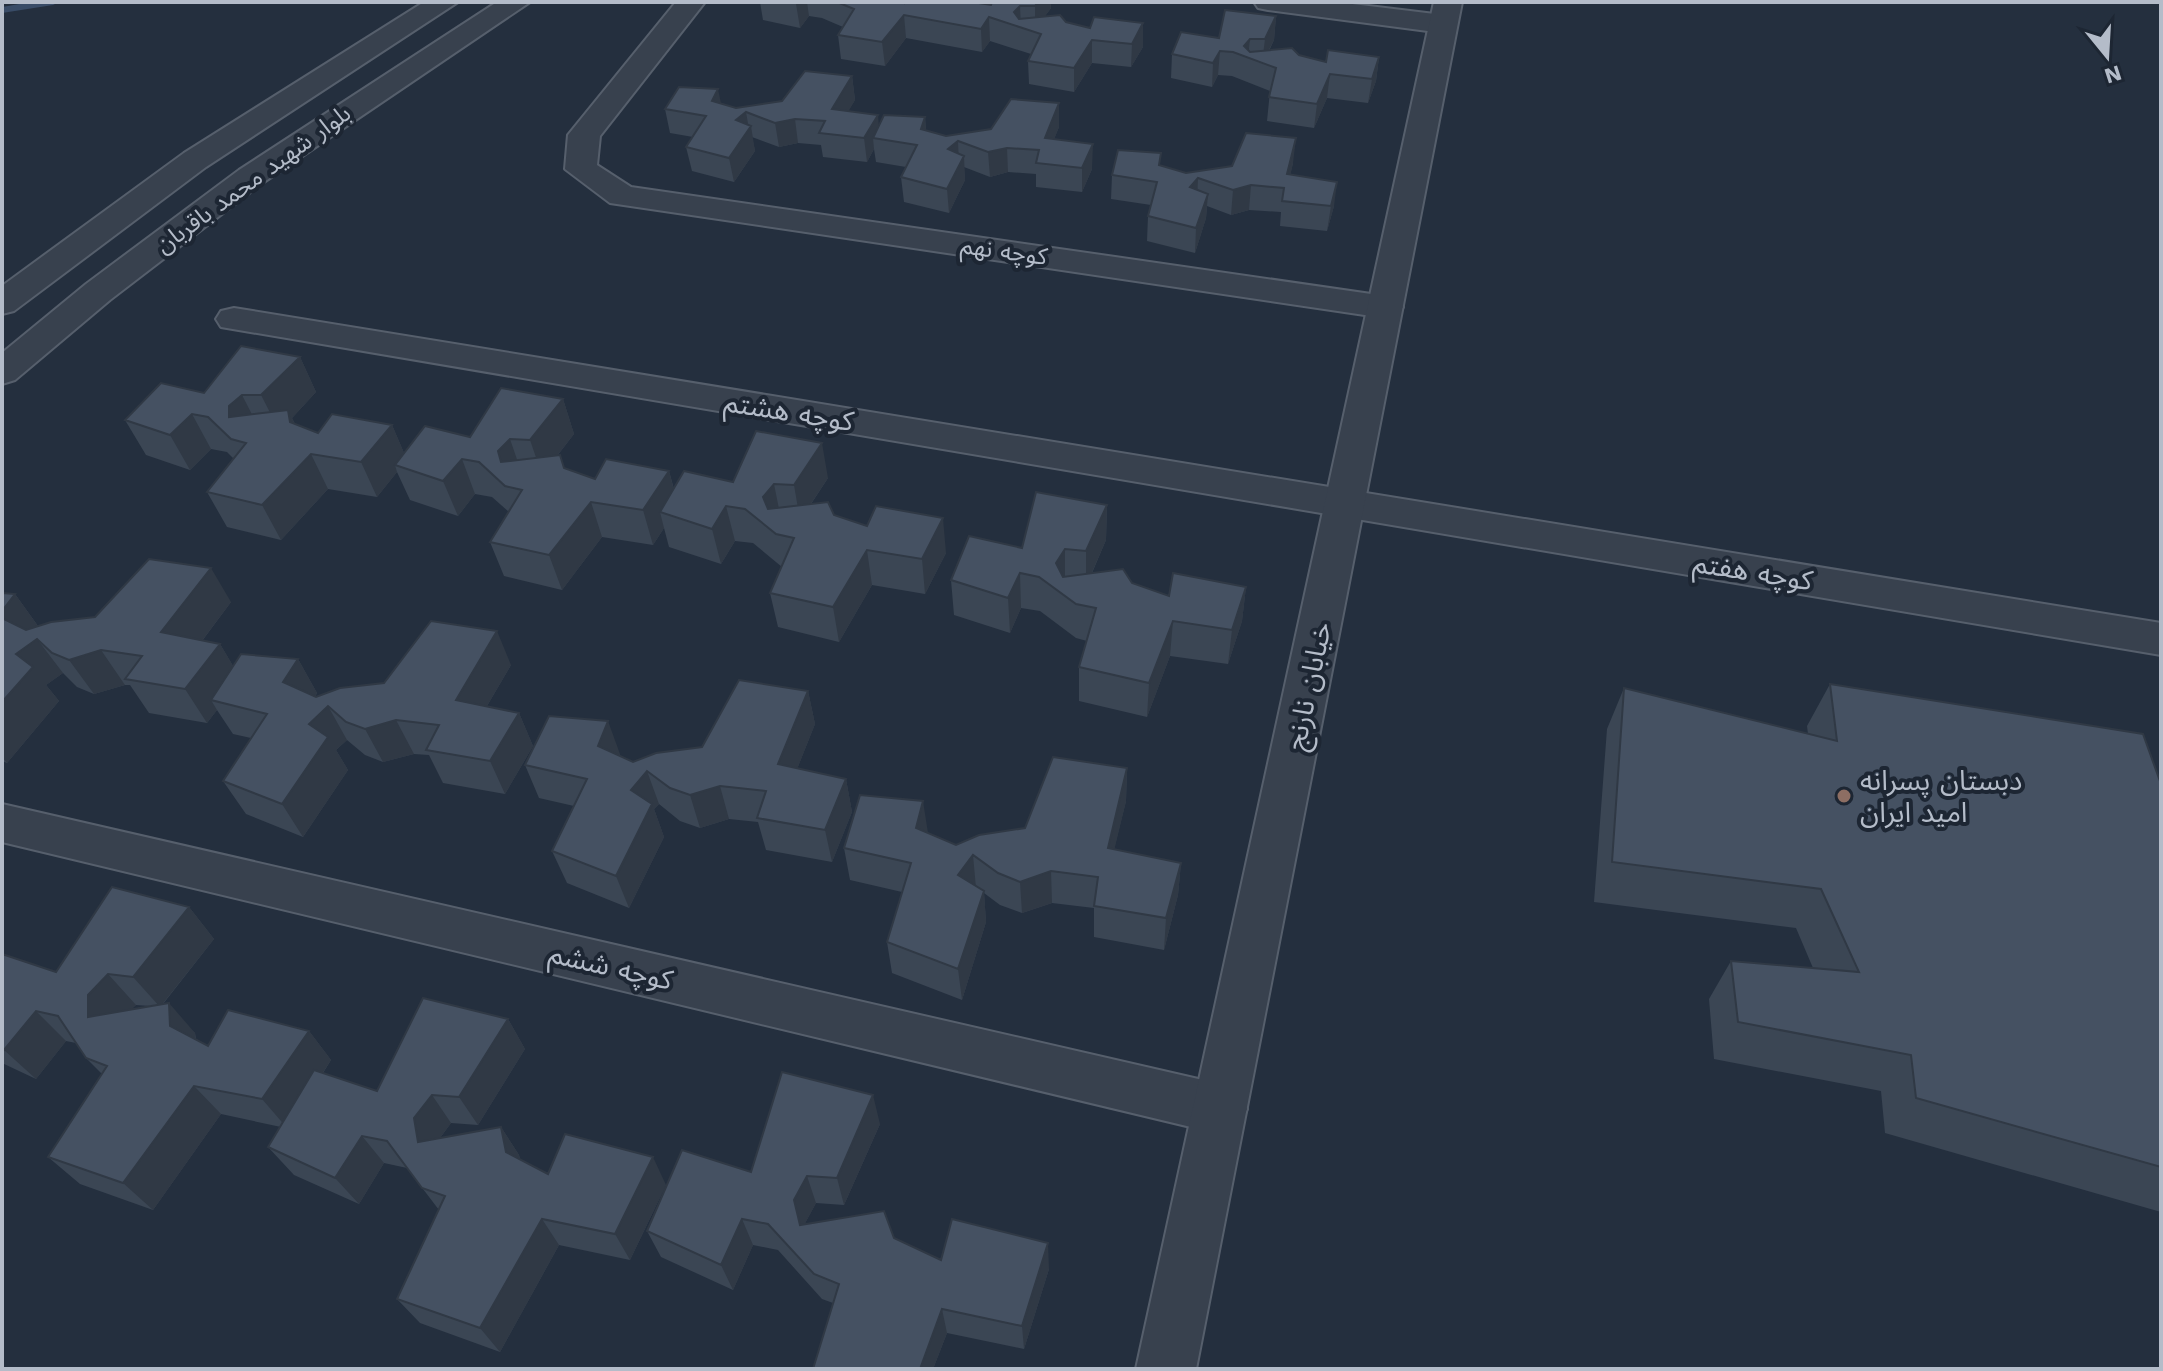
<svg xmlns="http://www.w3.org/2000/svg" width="2163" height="1371" font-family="'Work Sans','Noto Sans Arabic',sans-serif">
<rect width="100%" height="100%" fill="#242f3e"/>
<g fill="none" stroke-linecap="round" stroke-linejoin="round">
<path fill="#394c67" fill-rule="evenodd" d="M31,2H59L53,5L2,13V7Z"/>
<defs>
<path id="minor" d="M676,2H705L600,136L597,165L631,187L1385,296L1397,299L1403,307L1397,315L1385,318L610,203L565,169L568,135Z
M1254,2H1336L1443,15L1453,18L1457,24L1453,30L1443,33L1268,10L1258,8Z
M234,308L2161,623V655L221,327L216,319L221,311Z
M2,804L1220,1084L1239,1091L1247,1109L1239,1127L1220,1134L2,842Z"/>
<path id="tertiary" d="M424,2H458L206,167L14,311L2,314V286L184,153Z
M497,2H530L261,184L110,300L15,380L2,384V353L86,284L239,170Z
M1434,2H1462L1196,1369H1136Z"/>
</defs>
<use href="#minor" stroke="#565f6c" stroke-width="4"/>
<use href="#tertiary" stroke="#565f6c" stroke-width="4"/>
<use href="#minor" fill="#38414e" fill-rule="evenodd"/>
<use href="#tertiary" fill="#38414e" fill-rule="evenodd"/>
</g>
<path fill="#3b4654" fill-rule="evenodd" d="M760,2H899L904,3L991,5L992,2H1050L1051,8L1045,16L1090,28L1143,23V47L1131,67L1092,63L1074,92L1029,84L1028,61L1031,54L990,41L982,52L906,38L885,66L841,59L838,35L843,27L822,18L809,16L800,28L763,20Z
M1276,16L1274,40L1269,51L1299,55L1326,62L1379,57L1376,81L1368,103L1327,98L1314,128L1267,121L1270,91L1232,76L1218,75L1212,87L1171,78L1172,54Z
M852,76L855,100L848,111L879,126L925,117L926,131L946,136L1059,127L1054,139L1092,169L1082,192L1036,187V174L1008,172L990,177L964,167L965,180L949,213L904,202L901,177L906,167L876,162L874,149L867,162L823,157L821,145L798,143L779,147L752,137L755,151L734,182L692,171L686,147L693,137L670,133L665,109L721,103L736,108L782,101Z
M1293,163L1290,175L1334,206L1327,231L1280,226L1281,212L1249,210L1231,215L1207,206L1206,218L1195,253L1147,241L1148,216L1151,205L1111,199L1112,175L1160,166L1186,173Z
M300,357L316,392L292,418L295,424L318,433L392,425L404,453L470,437L563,399L574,434L557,456L564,469L595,479L669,471L674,489L733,482L828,478L811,504L834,515L946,553L925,594L872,585L839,642L778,627L770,593L782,567L753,543L735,541L721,564L669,547L664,528L653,545L602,537L562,590L504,576L490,542L509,512L492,497L475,494L458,516L410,500L397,472L377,497L328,489L281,540L227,527L207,492L234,459L227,452L211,449L190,470L146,455L125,420L204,393Z
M1107,505L1106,540L1092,573L1132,583L1169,596L1246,587L1242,621L1228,664L1170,656L1147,717L1079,701V667L1087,641L1076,638L1040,611L1021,608L1010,633L954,615L951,580L1022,548Z
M2,593L15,594L38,626L231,602L202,641L220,644L233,666L298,659L317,693L315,697L384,683L511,665L487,706L519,713L533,746L505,794L443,783L429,755L414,754L383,762L365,755L347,740L336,750L348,770L303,837L246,814L223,781L251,738L233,734L217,710L207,723L149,713L130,685H125L94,694L77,687L63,673L46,685L59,701L7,763L2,761Z
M1830,684L2161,784V1212L1885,1133L1881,1091L1714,1059L1709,999L1731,961L1813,968L1796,928L1594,902L1607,729L1624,688L1808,734L1807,726Z
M808,691L815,724L797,769L846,779L852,812L832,862L766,850L758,822L729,819L700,828L680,821L659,804L654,809L664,837L629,908L567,883L552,851L574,806L539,798L525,765L620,754V756L633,762L702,747Z
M1127,768L1126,801L1114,849L1181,863L1178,895L1164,950L1094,937V908L1052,903L1022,913L1000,905L984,893L986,922L962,1000L892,973L887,942L902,892L850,880L844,848L928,833L956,845L1025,828Z
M189,907L214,939L163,1004L195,1033L196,1039L208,1046L309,1031L331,1060L323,1073L377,1091L508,1019L525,1049L478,1125L451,1123L440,1138L501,1127L519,1155L520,1159L548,1174L666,1185L630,1260L559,1245L500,1352L420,1323L397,1299L439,1210L407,1168L384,1163L359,1204L294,1175L268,1147L281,1127L221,1114L153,1210L80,1184L48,1157L102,1074L86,1058L76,1043L66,1041L36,1079L2,1063V954L56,972ZM136,1005L150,1006L131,1009Z
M880,1124L844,1205L816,1203L804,1225L894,1238L941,1260L1049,1269L1024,1349L947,1333L933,1369H813L833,1303L822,1299L778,1250L753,1245L733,1290L661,1257L647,1231L751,1172Z"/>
<path fill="#303945" d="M798,2H807L809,16L800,28L796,4Z
M1038,2H1050L1051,8L1035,30V6Z
M1020,6L1021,27L1014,12Z
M904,15L906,38L885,66L882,42Z
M1276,16L1274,40L1262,63L1265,39Z
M989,17L990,41L982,52L981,29Z
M1143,23V47L1131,67L1132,44Z
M1250,39L1248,58L1244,46Z
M1092,40V63L1074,92V68Z
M1220,51L1218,75L1212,87L1213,63Z
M1379,57L1376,81L1368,103L1372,79Z
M1330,74L1327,98L1314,128L1317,104Z
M852,76L855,100L836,133L832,109Z
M718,89L723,113L712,101Z
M1059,103V127L1045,162V138Z
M746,112L749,129L751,126L755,151L734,182L729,158L736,120Z
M878,115L880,139L873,138L874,149L867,162L864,138Z
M925,117L927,142L921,129Z
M795,119L798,143L779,147L775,123Z
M1296,138L1293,163L1285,199L1287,174Z
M958,141L959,165L964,156L965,180L949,213L947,189L948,149Z
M1093,144L1092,169L1082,192V168Z
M1007,148L1008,172L990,177L988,152Z
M1198,178L1197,203L1190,187Z
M1337,182L1334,206L1327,231L1331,206Z
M1251,185L1249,210L1231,215L1233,190Z
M1208,194L1206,218L1195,253L1196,228Z
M300,357L316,392L292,418L305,445L279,430L261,395Z
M242,395L260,430L229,417V406Z
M563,399L574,434L542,475L530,440Z
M192,414L211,449L190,470L170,435Z
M392,425L407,460L395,465L397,472L377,497L361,462Z
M510,439L522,474L510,487L498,451Z
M822,443L828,478L800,520L794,485Z
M311,454L328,489L281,540L262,505Z
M462,459L475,494L458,516L443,481Z
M669,471L678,506L660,512L664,528L653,545L643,510Z
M774,484L781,519L772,530L763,497Z
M591,502L602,537L562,590L549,555Z
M1107,505L1106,540L1086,586V551Z
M726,506L735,541L721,564L712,529Z
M943,518L946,553L925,594L922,559Z
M1065,549V584L1056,563Z
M867,550L872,585L839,642L833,607Z
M211,568L231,602L183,666L161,632Z
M1020,573L1021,608L1010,633L1008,598Z
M1246,587L1242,621L1228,664L1232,630Z
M15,594L40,629L37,639L63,673L46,685L59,701L7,763L2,757V702L16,654L2,621V611Z
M1173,621L1170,656L1147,717L1149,683Z
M497,631L511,665L471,733L456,700Z
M220,644L241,679L211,700L217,710L207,723L185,689Z
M101,650L125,685L94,694L69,660Z
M298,659L317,693L303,716L283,682Z
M808,691L815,724L786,797L778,764Z
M328,706L347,740L336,750L348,770L303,837L282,804L309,724Z
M519,713L533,746L505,794L490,761Z
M396,720L414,754L383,762L365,729Z
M608,721L620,754L610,779L598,746Z
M1127,768L1126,801L1107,880L1108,848Z
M647,771L659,804L654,809L664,837L629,908L616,876L631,790Z
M846,779L852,812L832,862L825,830Z
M720,786L729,819L700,828L690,795Z
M923,801L928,833L916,828Z
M973,855L976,888L958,875Z
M1181,863L1178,895L1164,950L1166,918Z
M1051,871L1052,903L1022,913L1020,882Z
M984,891L986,922L962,1000L958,969Z
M189,907L214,939L160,1007L133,977Z
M108,974L136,1005L116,1025L88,1017V995Z
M169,1003L195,1033L197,1056L170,1026Z
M36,1011L66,1041L36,1079L4,1050Z
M508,1019L525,1049L478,1125L459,1097Z
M309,1031L331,1060L287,1128L262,1099Z
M194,1086L221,1114L153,1210L123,1183Z
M432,1095L451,1123L434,1146L418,1142L414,1118Z
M873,1095L880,1124L844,1205L837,1178Z
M501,1127L519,1155L524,1180L506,1152Z
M362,1136L384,1163L359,1204L335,1178Z
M653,1157L666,1185L630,1260L615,1234Z
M807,1176L816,1203L803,1227L800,1225L794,1200Z
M542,1219L559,1245L500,1352L480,1328Z
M742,1219L753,1245L733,1290L721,1265Z
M1048,1243L1049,1269L1024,1349L1022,1326Z
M942,1309L947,1333L933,1369H920Z"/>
<path fill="#455162" stroke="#303945" stroke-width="2" d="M837,2H899L904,3V2H972L991,5L992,2H1038L1035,6H1020L1014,12L1019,19L1060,15L1066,22L1090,28L1094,17L1143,23L1132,44L1092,40L1074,68L1028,61L1041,34L989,17L981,29L904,15L882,42L838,35L854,9Z
M1225,10L1276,16L1265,39H1250L1244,46L1250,52L1292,48L1299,55L1326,62L1328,50L1379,57L1372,79L1330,74L1317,104L1269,97L1276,68L1233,52L1220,51L1213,63L1172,54L1181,32L1219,38Z
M805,71L852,76L832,109L878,115L864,138L819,133L825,121L795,119L775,123L746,112L736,120L751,126L729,158L686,147L706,116L665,109L679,87L718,89L712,101L736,108L782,101Z
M1011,99L1059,103L1045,138L1093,144L1082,168L1036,163L1039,150L1007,148L988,152L958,141L948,149L964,156L947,189L901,177L917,145L873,138L884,115L925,117L921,129L946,136L991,129Z
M1246,133L1296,138L1287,174L1337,182L1331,206L1282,201L1284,188L1251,185L1233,190L1198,178L1190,187L1208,194L1196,228L1148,216L1157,182L1112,175L1118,150L1161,153L1159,165L1186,173L1232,166Z
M241,346L300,357L261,395H242L229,406V417L288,410L290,422L318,433L332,414L392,425L361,462L311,454L262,505L207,492L246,443L231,439L208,417L192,414L170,435L125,420L161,383L204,393Z
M501,388L563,399L530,440L510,439L498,451L501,462L560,455L564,468L595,479L606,459L669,471L643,510L591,502L549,555L490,542L522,490L505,486L479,462L462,459L443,481L395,465L425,426L470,437Z
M756,431L822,443L794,485L774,484L763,497L768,509L828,502L834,515L867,526L876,506L943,518L922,559L867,550L833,607L770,593L794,538L776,534L745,509L726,506L712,529L660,512L684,471L733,482Z
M1036,492L1107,505L1086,551L1065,549L1056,563L1063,577L1123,569L1132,583L1169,596L1173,573L1246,587L1232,630L1173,621L1149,683L1079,667L1096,608L1076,604L1039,577L1020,573L1008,598L951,580L969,536L1022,548Z
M149,559L211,568L161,632L220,644L185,689L125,679L142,656L101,650L69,660L52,653L37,639L16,654L33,667L2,702V618L26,630L51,622L95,617Z
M2,593L15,594L2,611Z
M431,621L497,631L456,700L519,713L490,761L426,750L439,725L396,720L365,729L346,722L328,706L309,724L328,737L282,804L223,781L267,714L211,700L241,654L298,659L283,682L316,697L340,688L384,683Z
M739,680L808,691L778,764L846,779L825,830L757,818L766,791L720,786L690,795L670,788L647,771L631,790L652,804L616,876L552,851L587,779L525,765L549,716L608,721L598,746L633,762L656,753L702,747Z
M1830,684L2143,734L2161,784V1167L1916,1098L1911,1055L1738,1022L1731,961L1859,972L1821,889L1612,862L1624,688L1837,741Z
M1053,757L1127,768L1108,848L1181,863L1166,918L1094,906L1098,877L1051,871L1020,882L998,873L973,855L958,875L984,891L958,969L887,942L911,863L844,848L860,795L923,801L916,828L956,845L979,835L1025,828Z
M112,887L189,907L133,977L108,974L88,995V1017L169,1003L170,1026L208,1046L228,1010L309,1031L262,1099L194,1086L123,1183L48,1157L107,1066L86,1058L58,1016L36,1011L4,1050L2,1049V954L56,972Z
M423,998L508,1019L459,1097L432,1095L414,1118L418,1142L501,1127L506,1152L548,1174L565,1134L653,1157L615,1234L542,1219L480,1328L397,1299L445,1196L422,1188L387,1141L362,1136L335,1178L268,1147L314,1070L377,1091Z
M782,1072L873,1095L837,1178L807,1176L794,1200L800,1225L884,1211L894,1238L941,1260L952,1219L1048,1243L1022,1326L942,1309L920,1369H813L839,1284L814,1274L768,1224L742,1219L721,1265L647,1231L682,1150L751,1172Z"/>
<circle fill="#8d6e63" stroke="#1d2633" stroke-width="3" cx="1844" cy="796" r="8"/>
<g text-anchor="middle" stroke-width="8" stroke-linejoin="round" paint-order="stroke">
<g font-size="24" fill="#b4bcc9" stroke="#1d2633">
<text transform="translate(253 179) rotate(-36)" y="8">بلوار شهید محمد باقربان</text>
<text transform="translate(1004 251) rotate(8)" y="8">کوچه نهم</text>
</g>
<g font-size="28" fill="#b4bcc9" stroke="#1d2633">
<text transform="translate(789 411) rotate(9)" y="10">کوچه هشتم</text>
<text transform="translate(1753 571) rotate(9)" y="10">کوچه هفتم</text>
<text transform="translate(1308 686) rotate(-78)" y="10">خیابان نارنج</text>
<text transform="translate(611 966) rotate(13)" y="10">کوچه ششم</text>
</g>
<g font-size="28" fill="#b4bcc9" stroke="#1d2633" text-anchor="start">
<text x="1860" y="790">دبستان پسرانه<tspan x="1860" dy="32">امید ایران</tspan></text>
</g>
</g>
<rect width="2163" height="1371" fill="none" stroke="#b4bcc9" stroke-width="8"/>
<g transform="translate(2107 56) rotate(162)" stroke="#1d2633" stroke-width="6" paint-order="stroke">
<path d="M0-6L14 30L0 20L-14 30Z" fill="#b4bcc9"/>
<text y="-12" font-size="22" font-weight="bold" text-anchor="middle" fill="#b4bcc9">N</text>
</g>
</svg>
